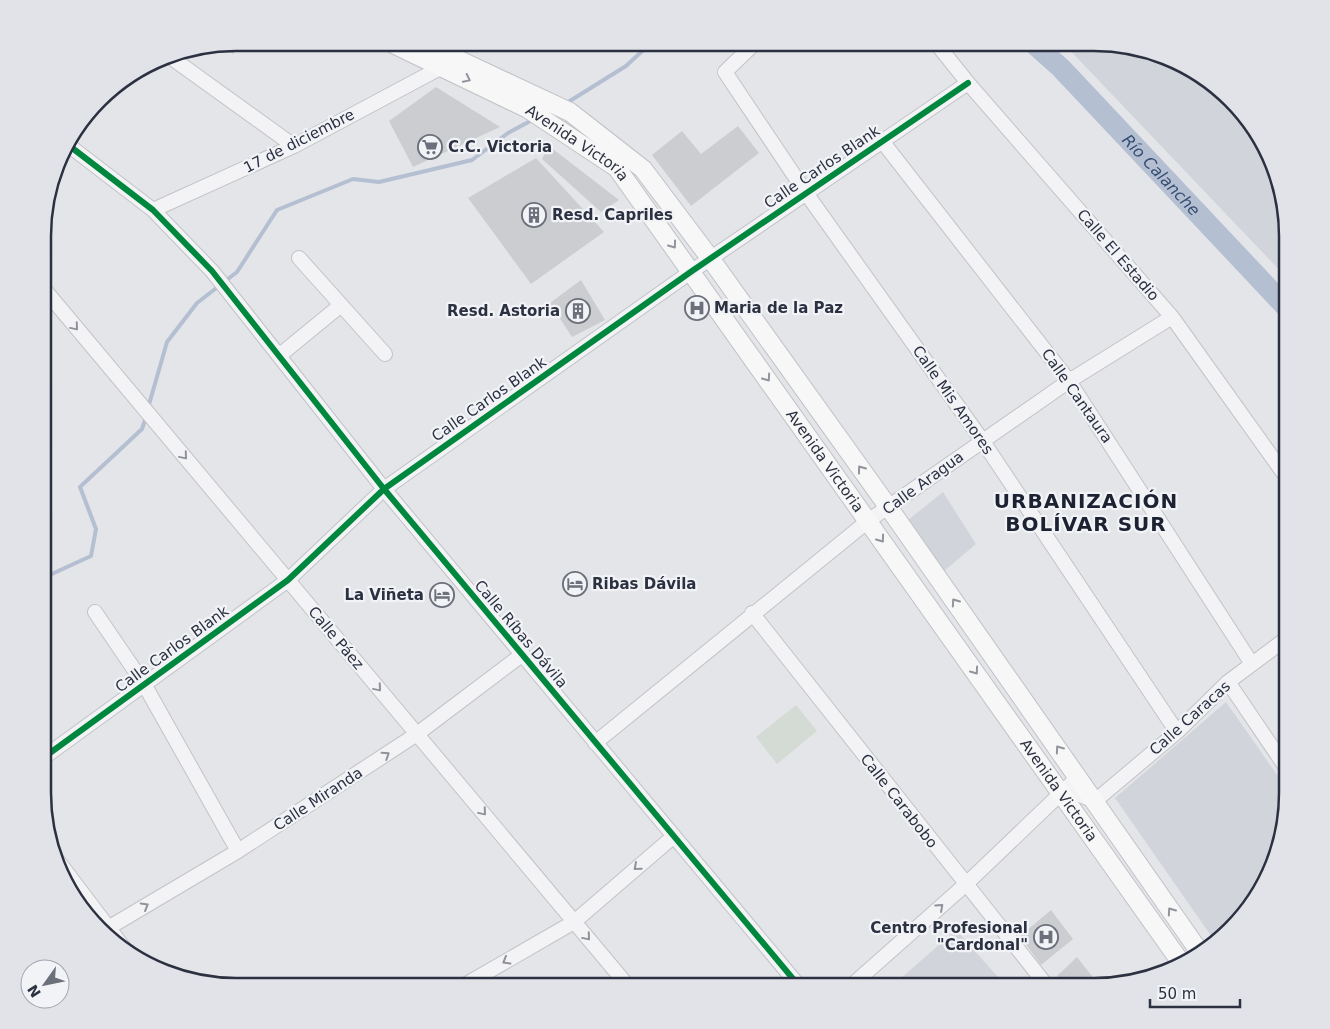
<svg xmlns="http://www.w3.org/2000/svg" width="1330" height="1029" font-family="'DejaVu Sans',sans-serif">
<rect width="100%" height="100%" fill="#e4e5e8"/>
<path fill="#d2d4db" d="M1063,43H1106L1167,57L1221,90L1268,151L1287,236V278Z
M943,492L976,544L944,571L908,520Z
M1226,702L1287,789V805L1273,866L1240,920L1214,940L1115,798Z
M956,930L1006,986H892Z"/>
<path fill="#d4dbd4" d="M796,705L817,731L777,764L756,737Z"/>
<g fill="none" stroke-linecap="round" stroke-linejoin="round">
<path stroke="#b4bfd2" stroke-width="4" d="M565,104L626,66L651,43
M224,282L237,272L277,210L353,179L379,182L472,160L508,133L534,119
M148,408L167,342L197,303L219,286
M43,578L91,556L96,529L80,487L142,429L146,417"/>
<path stroke="#b4bfd2" stroke-width="21" id="s1" d="M1033,43L1061,68L1287,308"/>
</g>
<path fill="#cccdd0" d="M239,43L233,54L220,45L237,42Z
M436,87L500,127L413,167L389,121Z
M738,126L759,153L691,206L652,155L682,131L701,154Z
M549,146L619,200L601,212L542,159Z
M536,158L604,232L531,284L468,198Z
M581,280L605,320L572,337L550,303Z
M1051,910L1073,939L1041,965L1020,936Z
M1077,957L1099,985L1065,986L1057,976Z"/>
<g fill="none" stroke-linecap="round" stroke-linejoin="round">
<defs>
<path id="minor" d="M755,43L725,72L806,193L982,440L1177,732
M936,43L968,83L1172,317L1287,478
M169,56L294,146
M882,141L1069,381L1252,664
M67,144L153,210L212,271L384,489L799,986
M153,210L294,146L442,67
M299,258L385,354
M44,289L628,986
M280,355L341,305
M95,612L144,684L238,851
M752,613L1047,986
M1228,682L1287,769
M595,743L868,521L1069,381L1172,317
M43,758L288,580L384,489L692,271L968,83
M1069,786L1079,795L1095,801L1177,732L1228,682L1287,638
M58,861L124,948
M103,931L238,851L417,734L523,654
M463,986L574,922L674,836
M851,986L965,885L1078,777"/>
<g id="major">
<path id="s2" d="M391,43L528,109L617,168L1182,964"/>
<path d="M423,43L570,112L643,169L710,258L889,508L1199,951"/>
</g>
</defs>
<use href="#minor" stroke="#c2c3c6" stroke-width="16"/>
<use href="#major" stroke="#c0c2c6" stroke-width="20"/>
<use href="#minor" stroke="#f3f3f5" stroke-width="14"/>
<use href="#major" stroke="#f7f7f7" stroke-width="18"/>
<defs>
<path id="cycleway" d="M67,144L153,210L212,271L384,489L799,986
M43,758L288,580L384,489L692,271L968,83"/>
</defs>
<use href="#cycleway" stroke="#f2f3f7" stroke-width="9"/>
<use href="#cycleway" stroke="#00873e" stroke-width="6"/>
</g>
<defs><path id="oneway-chevron" d="M-2-3.5L2.5 0L-2 3.5" fill="none" stroke-width="1.6" stroke-linecap="round" stroke-linejoin="round" transform="scale(1.25)"/></defs>
<g stroke="#91949c">
<use href="#oneway-chevron" transform="translate(467 79) rotate(26)"/>
<use href="#oneway-chevron" transform="translate(673 245) rotate(54)"/>
<use href="#oneway-chevron" transform="translate(767 378) rotate(55)"/>
<use href="#oneway-chevron" transform="translate(861 469) rotate(-126)"/>
<use href="#oneway-chevron" transform="translate(881 539) rotate(54)"/>
<use href="#oneway-chevron" transform="translate(955 602) rotate(-125)"/>
<use href="#oneway-chevron" transform="translate(975 671) rotate(54)"/>
<use href="#oneway-chevron" transform="translate(1059 749) rotate(-125)"/>
<use href="#oneway-chevron" transform="translate(1171 911) rotate(-125)"/>
</g>
<g stroke="#8f929b">
<use href="#oneway-chevron" transform="translate(75 327) rotate(50)"/>
<use href="#oneway-chevron" transform="translate(184 456) rotate(50)"/>
<use href="#oneway-chevron" transform="translate(378 688) rotate(50)"/>
<use href="#oneway-chevron" transform="translate(386 755) rotate(-33)"/>
<use href="#oneway-chevron" transform="translate(483 812) rotate(50)"/>
<use href="#oneway-chevron" transform="translate(637 867) rotate(139)"/>
<use href="#oneway-chevron" transform="translate(145 906) rotate(-30)"/>
<use href="#oneway-chevron" transform="translate(940 907) rotate(-42)"/>
<use href="#oneway-chevron" transform="translate(587 937) rotate(50)"/>
<use href="#oneway-chevron" transform="translate(506 961) rotate(150)"/>
</g>
<defs>
<symbol id="supermarket-ring" viewBox="-11 -11 22 22"><circle r="9.5" fill="#f2f3f7" stroke="#6c707b" stroke-width="1.5"/><path d="M-6-5.5h2.5l.6 2H6L4.5 2H-2.5L-4.4-4H-6ZM-1.5 3.2a1.3 1.3 0 1 0 .1 0ZM3 3.2a1.3 1.3 0 1 0 .1 0Z" fill="#6c707b"/></symbol>
<symbol id="building-ring" viewBox="-11 -11 22 22"><circle r="9.5" fill="#f2f3f7" stroke="#6c707b" stroke-width="1.5"/><path d="M-4-6H4V6H1V3H-1V6H-4ZM-2.5-4.3h1.7v1.8h-1.7ZM.8-4.3h1.7v1.8H.8ZM-2.5-1h1.7V.8h-1.7ZM.8-1h1.7V.8H.8Z" fill="#6c707b"/></symbol>
<symbol id="hospital-ring" viewBox="-11 -11 22 22"><circle r="9.5" fill="#f2f3f7" stroke="#6c707b" stroke-width="1.5"/><path d="M-5-5h3v3.5h4V-5h3V5h-3V1.5h-4V5h-3Z" fill="#6c707b"/></symbol>
<symbol id="hotel-ring" viewBox="-11 -11 22 22"><circle r="9.5" fill="#f2f3f7" stroke="#6c707b" stroke-width="1.5"/><path d="M-6-4.5h1.5V1H6V5H4.5V3h-9V5H-6ZM-4 0a1.8 1.8 0 1 1 3.6 0ZM.5 0V-2.5h3Q6-2.5 6 0Z" fill="#6c707b"/></symbol>
</defs>
<g fill-rule="evenodd">
<use href="#supermarket-ring" x="416" y="133" width="28" height="28"/>
<use href="#building-ring" x="520" y="201" width="28" height="28"/>
<use href="#hospital-ring" x="683" y="294" width="28" height="28"/>
<use href="#building-ring" x="564" y="297" width="28" height="28"/>
<use href="#hotel-ring" x="561" y="570" width="28" height="28"/>
<use href="#hotel-ring" x="428" y="581" width="28" height="28"/>
<use href="#hospital-ring" x="1032" y="923" width="28" height="28"/>
</g>
<g text-anchor="middle" stroke-width="4.5" stroke-linejoin="round" paint-order="stroke">
<g font-size="15" fill="#2b3141" stroke="#f2f3f7">
<text transform="translate(299 141) rotate(-27)" y="5">17 de diciembre</text>
<text dy="5" stroke="none"><textPath href="#s2" startOffset="212">Avenida Victoria</textPath></text>
<text transform="translate(822 167) rotate(-34)" y="5">Calle Carlos Blank</text>
<text transform="translate(1118 255) rotate(49)" y="5">Calle El Estadio</text>
<text transform="translate(1077 396) rotate(55)" y="5">Calle Cantaura</text>
<text transform="translate(489 399) rotate(-35)" y="5">Calle Carlos Blank</text>
<text transform="translate(953 400) rotate(55)" y="5">Calle Mis Amores</text>
<text dy="5" stroke="none"><textPath href="#s2" startOffset="618">Avenida Victoria</textPath></text>
<text transform="translate(923 483) rotate(-36)" y="5">Calle Aragua</text>
<text transform="translate(521 634) rotate(50)" y="5">Calle Ríbas Dávila</text>
<text transform="translate(336 638) rotate(50)" y="5">Calle Páez</text>
<text transform="translate(172 649) rotate(-36)" y="5">Calle Carlos Blank</text>
<text transform="translate(1190 718) rotate(-42)" y="5">Calle Caracas</text>
<text dy="5" stroke="none"><textPath href="#s2" startOffset="1022">Avenida Victoria</textPath></text>
<text transform="translate(318 799) rotate(-33)" y="5">Calle Miranda</text>
<text transform="translate(899 801) rotate(52)" y="5">Calle Carabobo</text>
</g>
<g font-size="15" font-weight="bold" fill="#2b3141" stroke="#f2f3f7" text-anchor="start">
<text x="448" y="152">C.C. Victoria</text>
<text x="552" y="220">Resd. Capriles</text>
<text x="714" y="313">Maria de la Paz</text>
<text x="560" y="316" text-anchor="end">Resd. Astoria</text>
<text x="592" y="589">Ribas Dávila</text>
<text x="424" y="600" text-anchor="end">La Viñeta</text>
<text x="1028" y="933" text-anchor="end">Centro Profesional<tspan x="1028" dy="17">"Cardonal"</tspan></text>
</g>
<g font-size="16" font-style="italic" fill="#364c74" stroke="#f2f3f7">
<text dy="6" stroke="none"><textPath href="#s1" startOffset="184">Río Calanche</textPath></text>
</g>
<g font-size="20" font-weight="bold" letter-spacing="1" fill="#1d2232" stroke="#f2f3f7">
<text x="1086" y="508">URBANIZACIÓN<tspan x="1086" dy="23">BOLÍVAR SUR</tspan></text>
</g>
</g>
<path d="M0 0H1330V1029H0ZM236 51H1094A185 185 0 0 1 1279 236V793A185 185 0 0 1 1094 978H236A185 185 0 0 1 51 793V236A185 185 0 0 1 236 51Z" fill="#e2e3e8" fill-rule="evenodd"/>
<path fill="none" stroke="#2b3141" stroke-width="2.5" d="M236 51H1094A185 185 0 0 1 1279 236V793A185 185 0 0 1 1094 978H236A185 185 0 0 1 51 793V236A185 185 0 0 1 236 51Z"/>
<g transform="translate(45 984) rotate(237)"><circle r="24" fill="#f2f3f7" stroke="#a2a5ae"/>
<path d="M0-4L9 19L0 12L-9 19Z" fill="#6c707b"/>
<text y="-8" font-size="14" font-weight="bold" text-anchor="middle" fill="#2b3141">N</text>
</g>
<path d="M1150 999v8h90v-8" fill="none" stroke="#2b3141" stroke-width="2.5"/>
<text x="1158" y="999" font-size="15" fill="#2b3141" stroke="#f2f3f7" stroke-width="4" paint-order="stroke">50 m</text>
</svg>
